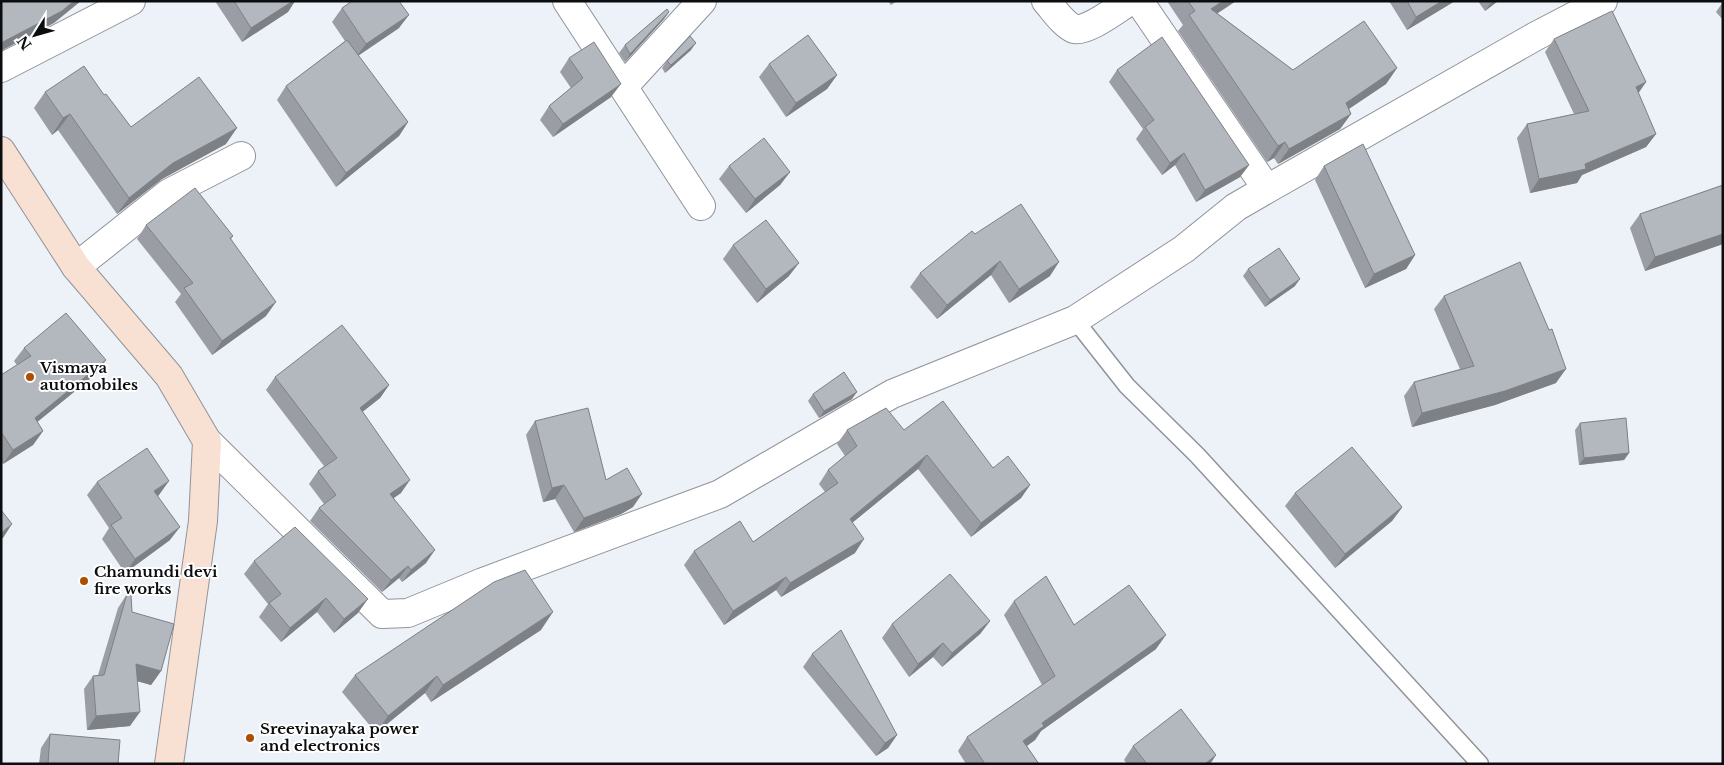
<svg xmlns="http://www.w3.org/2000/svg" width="1724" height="765" font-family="'Libre Baskerville',serif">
<rect width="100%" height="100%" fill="#edf1f8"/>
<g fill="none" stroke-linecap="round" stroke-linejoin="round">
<defs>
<path id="service" d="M1075,320L1127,386L1197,455L1480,764"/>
<path id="minor" d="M567,1L701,206
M1046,1C1054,10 1063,24 1074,29C1086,33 1118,8 1130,1
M1,68L131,1
M624,86L702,1
M1267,189L1536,36L1603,1
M76,267L169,193L241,156
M207,441L382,614L408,613L483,582L720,494L892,394L1075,320L1184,249L1236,207L1267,189L1139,1"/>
<path id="secondary" d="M1,151L76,267L169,376L207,441L203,521L169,764"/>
</defs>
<use href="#service" stroke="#90939a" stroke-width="19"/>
<use href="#minor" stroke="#90939a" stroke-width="30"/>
<use href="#secondary" stroke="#90939a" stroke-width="30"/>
<use href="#service" stroke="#fff" stroke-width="16"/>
<use href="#minor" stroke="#fff" stroke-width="28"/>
<use href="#secondary" stroke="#f8e0d3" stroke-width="28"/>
</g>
<path fill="#9a9da3" d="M215,1H295L288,12L242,42Z
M888,1H897L891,5Z
M1167,1H1236L1217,13L1293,70L1397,68L1386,84L1349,109L1351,114L1340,129L1278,164L1274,158L1267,162L1178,31L1183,25Z
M1389,1H1455L1407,30Z
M1478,1H1498L1485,11Z
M1723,2V20L1716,12Z
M342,8L399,28L358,56L408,122L399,136L336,187L277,100L286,86L345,41L332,22Z
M669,12L664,19L625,62L619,53L625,45Z
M1554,39L1646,82L1638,94L1656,134L1646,147L1582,175L1577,183L1530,193L1517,138L1527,124L1574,114L1545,52Z
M691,50L665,73L662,68L667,61Z
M569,58L611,97L553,137L540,120L549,106L571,88L560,72Z
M769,64L837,75L827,89L786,117L759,77Z
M1117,70L1249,165L1240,177L1196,202L1175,165L1162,175L1136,139L1143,129L1109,82Z
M45,92L104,95L131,127L226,144L162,179L117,214L58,130L52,135L34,108Z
M729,166L790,172L780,185L746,213L719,179Z
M1324,166L1415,255L1406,269L1365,288L1315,180Z
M1723,185V244L1645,271L1630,228L1640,214Z
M146,225L233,236L231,239L266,316L212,355L175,302L181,294L137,239Z
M975,234L1050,276L1009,303L991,275L937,319L910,287L920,273Z
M733,245L789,276L757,303L723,259Z
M1248,269L1295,286L1265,307L1243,276Z
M1444,296L1556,383L1495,405L1412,427L1404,396L1414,382L1460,369L1434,309Z
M24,348L106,360L96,374L37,422L43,431L33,445L3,464L1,461V375L17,365L14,361Z
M275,377L389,385L380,398L362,412L401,493L394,498L426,563L402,582L399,578L382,592L310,521L319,508L324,504L309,484L318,471L324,466L266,390Z
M813,394L852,399L819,418L808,401Z
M535,421L606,480L633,507L621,514L574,532L555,499L543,502L526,435Z
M1580,423L1629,453L1624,460L1579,465L1575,430Z
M847,430H904L1030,485L1021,498L971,537L918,469L853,522L855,553L781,597L776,590L724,625L684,565L694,551L753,542L825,492L819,484L828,470L845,456L837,444Z
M97,482L159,495L158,496L170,540L125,573L102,539L109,528L87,495Z
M1295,493L1402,508L1392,521L1335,568L1285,506Z
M254,561L358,613L334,633L317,612L281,642L259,617L268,604L244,574Z
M127,594L132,612L161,671L151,685L137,681L130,726L87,730L84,689L93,676L98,675L118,608Z
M1014,601L1074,625L1156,649L1041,731L1035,740L1027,746L1039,764H966L958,751L967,737L1042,685L1004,615Z
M990,621L980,634L942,667L933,657L909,677L882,638L892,624Z
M541,630L431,702L425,693L376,733L342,692L355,675Z
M812,654L897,735L888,748L876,756L803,667Z
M50,734L118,764H39L41,748Z
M1133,746L1216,755L1210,764H1127L1124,760Z"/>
<path fill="#7d8085" d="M74,1H81L54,23L1,51V43Z
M293,1H295L288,12L242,42L251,28Z
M1223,1H1236L1200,25L1211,9Z
M1442,1H1455L1407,30L1416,17Z
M1492,1H1498L1485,11Z
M669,12L664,19L625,62L630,54Z
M409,15L399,28L356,57L366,44Z
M696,43L691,50L665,73L671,65Z
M1397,68L1386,84L1335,118L1346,103Z
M837,75L827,89L786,117L796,103Z
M1646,82L1636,96V87Z
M621,84L611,97L553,137L563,124Z
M70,114L58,130L52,135L63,118Z
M1351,114L1340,129L1278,164L1289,149Z
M408,122L399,136L336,187L346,173Z
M237,128L226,144L162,179L117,214L129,198L173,163Z
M1656,134L1646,147L1582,175L1577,183L1530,193L1539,179L1585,164Z
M1285,142L1274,158L1267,162L1278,146Z
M1184,153L1175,165L1162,175L1170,163Z
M1249,165L1240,177L1196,202L1205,190Z
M790,172L780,185L746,213L755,199Z
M1723,234V244L1645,271L1655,257Z
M1415,255L1406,269L1365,288L1374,274Z
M1000,261L991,275L937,319L947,305Z
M1059,262L1050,276L1009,303L1019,289Z
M799,263L789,276L757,303L766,289Z
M1300,279L1295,286L1265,307L1270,300Z
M276,302L266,316L212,355L222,341Z
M106,360L96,374L25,432L35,418Z
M1566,369L1556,383L1495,405L1412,427L1422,413Z
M389,385L380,398L351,421L360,408Z
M857,392L852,399L819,418L824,411Z
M43,431L33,445L3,464L13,450Z
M1629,453L1624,460L1579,465L1584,458Z
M927,455L918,469L841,532L850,519Z
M410,480L401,493L381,506L390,494Z
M169,481L159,495L145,504L154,491Z
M564,485L555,499L543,502L552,488Z
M1030,485L1021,498L971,537L981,523Z
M642,494L633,507L621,514L574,532L584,518Z
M1402,507L1392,521L1335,568L1345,554Z
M12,524L3,538L1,539V533Z
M180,527L170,540L125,573L135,559Z
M864,539L855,553L781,597L790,583Z
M435,550L426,563L402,582L411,570Z
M408,566L399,578L382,592L391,580Z
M786,577L776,590L724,625L733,611Z
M326,598L317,612L281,642L290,628Z
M368,599L358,613L334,633L344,619Z
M553,612L541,630L431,702L443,685Z
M990,621L980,634L942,667L952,653Z
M1166,635L1156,649L1041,731L1035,740L1014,755L1023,741L1042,723Z
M943,643L933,657L909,677L918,664Z
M136,664L161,671L151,685L126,678Z
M437,676L425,693L376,733L388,716Z
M140,712L130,726L87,730L96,716Z
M897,735L888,748L876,756L885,743Z
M1216,755L1210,764H1205Z"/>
<path fill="#b3b7be" stroke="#7d8085" d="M1,1H74L62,11L1,43Z
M234,1H293L251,28Z
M352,1H399L409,15L366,44L342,8Z
M1188,1H1223L1211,9L1293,70L1364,21L1397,68L1346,103L1351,114L1289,149L1285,142L1278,146L1189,15L1195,11Z
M1407,1H1442L1416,17Z
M667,9L669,12L630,54L625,45Z
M1612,11L1646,82L1636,87L1656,134L1585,164L1586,169L1539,179L1527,124L1589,111L1554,39Z
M808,35L837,75L796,103L769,64Z
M690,36L696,43L671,65L667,61Z
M1162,37L1249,165L1205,190L1184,153L1170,163L1145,127L1154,120L1117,70Z
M347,40L408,122L346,173L286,86Z
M594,42L621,84L563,124L549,106L583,78L569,58Z
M84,66L104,95L106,94L131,127L199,77L237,128L173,163L129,198L70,114L63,118L45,92Z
M764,138L790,172L755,199L729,166Z
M1363,144L1415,255L1374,274L1324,166Z
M1723,185V234L1655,257L1640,214Z
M195,188L233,236L230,238L276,302L222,341L184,288L193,283L146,225Z
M1021,204L1059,262L1019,289L1000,261L947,305L920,273L972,231L975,234Z
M766,220L799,263L766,289L733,245Z
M1279,248L1300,279L1270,300L1248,269Z
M1520,262L1549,330L1552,329L1566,369L1505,391L1422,413L1414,382L1474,366L1444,296Z
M66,313L106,360L35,418L43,431L13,450L1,432V375L31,356L24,348Z
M342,325L389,385L360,408L410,480L390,494L435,550L411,570L408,566L391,580L319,508L336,495L318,471L337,458L275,377Z
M844,372L857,392L824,411L813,394Z
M943,401L993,468L1008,456L1030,485L981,523L927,455L850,519L864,539L790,583L786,577L733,611L694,551L740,521L753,542L838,483L828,470L857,446L847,430L886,408L904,430Z
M588,408L606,480L627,468L642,494L631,500L584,518L564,485L552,488L535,421Z
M1626,418L1629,453L1584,458L1580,423Z
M1352,447L1402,507L1345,554L1295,493Z
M147,448L169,481L154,491L180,527L135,559L111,525L122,518L97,482Z
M1,510L12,524L1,533Z
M295,527L368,599L344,619L326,598L290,628L269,603L281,594L254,561Z
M525,570L553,612L443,685L437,676L388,716L355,675L494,582Z
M950,574L990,621L952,653L943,643L918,664L892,624Z
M1046,576L1074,625L1129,585L1166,635L1042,723L1044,726L1023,741L1039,764H985L967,737L1055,676L1014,601Z
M127,594L131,595L132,612L174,624L161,671L136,664L140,712L96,716L93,676L104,675Z
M841,630L897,735L885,743L812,654Z
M1181,709L1216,755L1205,764H1147L1133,746Z
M50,734L120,740L118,764H48Z"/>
<g fill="#ae4f00" stroke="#fff" stroke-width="2">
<circle cx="30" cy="377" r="5"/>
<circle cx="84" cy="581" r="5"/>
<circle cx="250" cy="738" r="5"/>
</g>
<g text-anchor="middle" stroke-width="4" stroke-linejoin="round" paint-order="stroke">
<g font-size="15" font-weight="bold" fill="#0b0d0f" stroke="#fff" text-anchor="start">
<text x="40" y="373">Vismaya<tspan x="40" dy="17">automobiles</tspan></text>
<text x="94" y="577">Chamundi devi<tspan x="94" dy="17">fire works</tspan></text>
<text x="260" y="734">Sreevinayaka power<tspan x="260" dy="17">and electronics</tspan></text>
</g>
</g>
<rect width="1724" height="765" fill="none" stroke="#0b0d0f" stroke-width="5"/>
<g transform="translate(35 35) rotate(233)" stroke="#ffffff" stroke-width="4" paint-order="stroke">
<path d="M0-4L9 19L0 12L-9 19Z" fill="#0b0d0f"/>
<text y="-8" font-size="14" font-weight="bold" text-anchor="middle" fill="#0b0d0f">N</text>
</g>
</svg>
